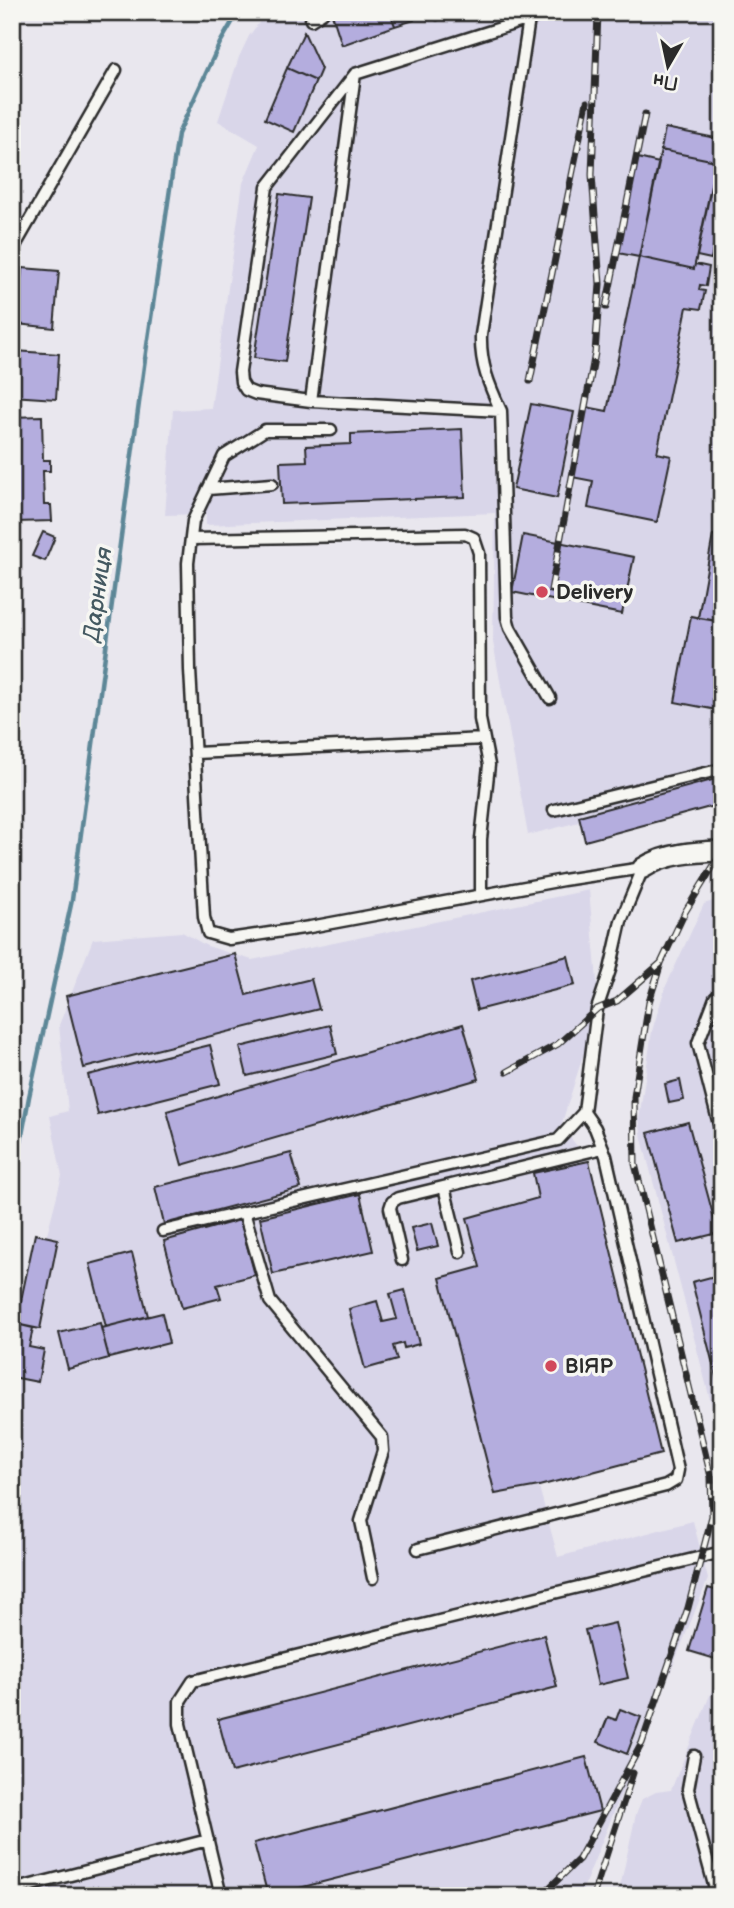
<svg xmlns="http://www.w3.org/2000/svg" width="734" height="1908" font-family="'Balsamiq Sans',sans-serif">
<rect width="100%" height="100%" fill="#e9e7ee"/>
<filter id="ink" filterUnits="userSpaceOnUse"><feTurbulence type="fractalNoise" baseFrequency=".0143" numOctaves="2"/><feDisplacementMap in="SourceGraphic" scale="14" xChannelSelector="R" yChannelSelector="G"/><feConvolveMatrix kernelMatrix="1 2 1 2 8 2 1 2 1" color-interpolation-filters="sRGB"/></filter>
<g filter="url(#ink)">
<path fill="#d9d6e9" d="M267,12H722V804L585,841L579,822L528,835L493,642L495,513L206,525V514L165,515L173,410L211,408L243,183L259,145L218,121L239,57L249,36Z
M589,890L599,1004L561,1126L589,1161L661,1454L539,1487L558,1557L693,1521L708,1579L580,1896H12V1370L62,1176L50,1116L68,1111L59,1025L93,939L182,932L207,946L252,960Z
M722,898V1445L642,1139L639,1119L652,1031L665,988L704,904Z
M722,1666V1896H618L636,1814L642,1799L656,1792L671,1790Z"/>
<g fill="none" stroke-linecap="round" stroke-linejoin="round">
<path stroke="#5d8797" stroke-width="4.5" d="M12,1190L29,1097L72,900L144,366L178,134L220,43L238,12"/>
</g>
<path fill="#b4adde" stroke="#2b2b2b" stroke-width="2" d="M337,12H390L395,26L342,45L332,14Z
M390,12H412L414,20L395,26Z
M304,32L321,69L316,81L287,68Z
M287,68L316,81L294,132L265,119Z
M665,128L721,139L716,161L661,150Z
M661,150L716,161L694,269L639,257Z
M638,158L659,163L639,257L618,253Z
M711,188L722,190V206L711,259L697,256Z
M279,194L309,198L285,362L254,358Z
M639,257L694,269L695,264L709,267L706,286L700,285L699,290L705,291L701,309L687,307L657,453L671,456L657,522L588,508L593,481L572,477L586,407L607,411Z
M22,268L59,271L54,328L17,324Z
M15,351L59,354L56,399L12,396Z
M531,404L574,412L557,498L513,489Z
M42,416L43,460H50V471H43L44,505H51L52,521L15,522L12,417Z
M462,429L465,497L282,504L280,462L307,461L306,446L351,444V434Z
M43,532L55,537L45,561L32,556Z
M722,534V622L698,618L713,535Z
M523,535L634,557L622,614L512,592Z
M691,616L722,622V711L675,702Z
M716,779L721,804L585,841L579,816Z
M235,954L246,995L311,979L319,1009L84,1068L66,996Z
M568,956L575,985L477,1010L470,981Z
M463,1024L479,1079L182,1165L167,1111Z
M330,1025L337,1054L247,1076L240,1047Z
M210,1045L220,1084L98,1115L88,1075Z
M680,1080L684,1100L669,1103L665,1084Z
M688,1122L718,1233L678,1243L648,1133Z
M291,1153L301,1188L164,1224L155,1187Z
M589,1161L661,1454L539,1486L495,1494L440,1278L480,1267L467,1218L538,1198L533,1173Z
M360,1194L373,1251L273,1274L260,1218Z
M240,1220L255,1275L217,1285L221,1298L182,1308L164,1241Z
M432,1223L438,1246L417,1251L411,1228Z
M35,1234L58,1239L40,1329L16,1324Z
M132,1253L148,1316L106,1327L90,1264Z
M722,1274V1391L720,1392L692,1282Z
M405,1290L419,1344L404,1348L403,1343L393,1346L397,1360L365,1369L349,1309L377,1301L383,1322L397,1319L390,1294Z
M162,1313L169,1343L109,1358L101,1328Z
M100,1323L109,1358L68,1369L59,1333Z
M16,1324L33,1328L29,1347L44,1350L38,1382L12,1377V1343Z
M708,1588L722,1592V1661L689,1651Z
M615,1623L628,1678L598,1685L585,1630Z
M544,1635L557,1687L232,1772L218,1719Z
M620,1709L641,1717L627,1754L598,1742L608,1717L616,1720Z
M586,1757L600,1811L268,1896L254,1843Z"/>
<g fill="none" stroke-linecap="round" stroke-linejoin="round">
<defs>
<path id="service" d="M529,19L551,12
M311,20L323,12
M12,251L116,70
M311,401L355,74L529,19L481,335C480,364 489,385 501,411L311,401L256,394L246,390L241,382L240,372L267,187L355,74
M501,411L507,617L510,628L550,698
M331,430H265L224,456L193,521L188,563L190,670L204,917L208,933L229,939L310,927L563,880L643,868
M208,489L272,484
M191,539L465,534L474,538L479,553L480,719L489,765L481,839V895
M195,753L484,739
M554,810L722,769
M722,994L715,998L698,1043L722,1136
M444,1187L460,1252
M244,1212L270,1301L382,1437L383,1451L361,1521L373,1578
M163,1231L558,1140L584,1112
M402,1260L390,1208L392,1202L398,1198L603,1148
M418,1549L666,1486L676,1480L678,1470L606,1156L595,1128L584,1112L597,1009L610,970L621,921L643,868
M694,1756L688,1789L717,1896
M12,1890L208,1840
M221,1896L180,1724V1701L193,1681L722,1552"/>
<path id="minor" d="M643,868C666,853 695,852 722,851"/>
</defs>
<use href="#service" stroke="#2b2b2b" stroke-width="15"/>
<use href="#minor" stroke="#2b2b2b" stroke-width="24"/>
<use href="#service" stroke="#f6f6f2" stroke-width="10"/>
<use href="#minor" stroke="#f6f6f2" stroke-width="19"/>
<defs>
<path id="rail" d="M437,18L438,12
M606,307L645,114
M530,381L587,102
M551,590L595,353L600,284L592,175L598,12
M718,887L722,878
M507,1072L558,1044L597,1009L617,1001L661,963
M541,1896L579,1859L642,1743L688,1608L712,1516L711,1477L635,1164L634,1097L649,1002L661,963L685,912L722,852
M593,1896L633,1773"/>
</defs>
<use href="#rail" stroke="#2b2b2b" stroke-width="7"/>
<use href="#rail" stroke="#f6f6f2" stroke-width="4.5" stroke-dasharray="13" stroke-linecap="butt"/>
</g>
</g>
<g fill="#d1495b" stroke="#f6f6f2" stroke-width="2.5">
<circle cx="542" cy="592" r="7"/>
<circle cx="551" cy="1366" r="7"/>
</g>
<g text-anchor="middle" stroke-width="7" stroke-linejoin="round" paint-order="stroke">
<g font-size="21" font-weight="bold" fill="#2b2b2b" stroke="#f6f6f2" text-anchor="start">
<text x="556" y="599">Delivery</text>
<text x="565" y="1373">ВІЯР</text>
</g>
<g font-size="23" font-style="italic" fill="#445961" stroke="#f6f6f2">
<text transform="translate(97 594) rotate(-82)" y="8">Дарниця</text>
</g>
</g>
<rect width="734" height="1908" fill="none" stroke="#f6f6f2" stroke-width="42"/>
<rect x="21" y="21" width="692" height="1866" fill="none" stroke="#2b2b2b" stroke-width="2.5" filter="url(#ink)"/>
<g transform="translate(668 66) rotate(189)" stroke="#f6f6f2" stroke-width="5" paint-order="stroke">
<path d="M0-5L12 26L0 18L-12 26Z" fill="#2b2b2b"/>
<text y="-10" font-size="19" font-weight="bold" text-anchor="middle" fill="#2b2b2b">Пн</text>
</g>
</svg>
